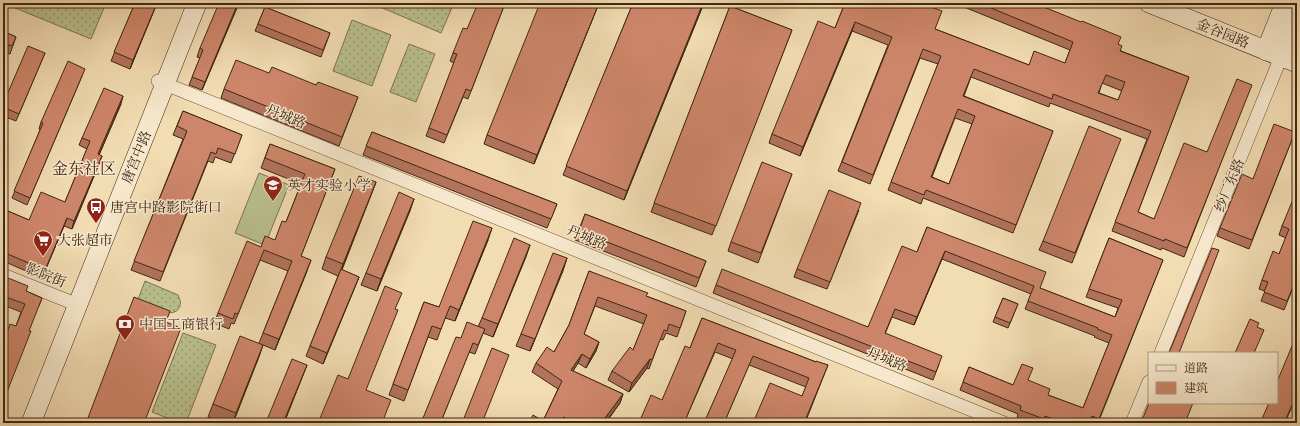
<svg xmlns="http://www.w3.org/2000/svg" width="1300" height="426" font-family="'IM FELL Great Primer','Noto Serif SC',serif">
<defs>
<pattern id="grass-dots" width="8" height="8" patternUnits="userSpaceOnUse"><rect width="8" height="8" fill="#b9c08d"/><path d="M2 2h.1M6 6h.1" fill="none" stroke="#989c72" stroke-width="1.8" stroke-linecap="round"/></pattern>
</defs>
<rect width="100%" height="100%" fill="#f2dcb2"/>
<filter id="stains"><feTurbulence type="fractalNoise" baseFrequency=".005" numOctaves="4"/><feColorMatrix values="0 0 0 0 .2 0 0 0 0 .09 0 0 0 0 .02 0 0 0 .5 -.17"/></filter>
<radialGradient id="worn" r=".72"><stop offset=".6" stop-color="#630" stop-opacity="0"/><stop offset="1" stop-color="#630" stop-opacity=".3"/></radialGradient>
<path fill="url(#grass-dots)" stroke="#7d7450" d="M3,3H106L91,39Z
M371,3H454L441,33Z
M352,20L391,35L372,86L333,71Z
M409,44L435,54L416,102L390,92Z
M145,281L178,295C180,300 182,303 179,308C173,320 146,306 137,302Z
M183,333L216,345L186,423H180L152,412Z"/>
<path fill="#b9c08d" stroke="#7d7450" d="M259,173L289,185L265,245L235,233Z"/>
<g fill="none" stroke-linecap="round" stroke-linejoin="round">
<defs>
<path id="minor" d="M158,81L1004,423
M3,275L78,305
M1161,353L1281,57
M1132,423L1149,382"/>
<path id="secondary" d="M1149,3L1297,63
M1266,51L1285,3
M1281,57L1297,16
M31,423L197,3"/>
</defs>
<use href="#minor" stroke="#6d543c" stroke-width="14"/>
<use href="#secondary" stroke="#412714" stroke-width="20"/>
<use href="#minor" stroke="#f7e8cd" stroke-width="13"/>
<use href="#secondary" stroke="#f7e8cd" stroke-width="19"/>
</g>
<path fill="#b1735b" stroke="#412714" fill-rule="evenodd" d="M135,3H157L130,69L111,61Z
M239,3L202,90L189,85L200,58L197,57L200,48Z
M599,3L534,164L484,144L487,135Z
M633,3H704L624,200L563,175Z
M845,3L935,29L1029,65L1065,63L1070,50L959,5V3H1034L1118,44L1121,51L1189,77L1138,212L1154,219L1207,152L1248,93L1184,257L1162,248L1161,250L1112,231L1147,139L1050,103L1049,107L971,77L964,96L1053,131L1013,233L923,198L921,204L888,190L938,64L920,58L870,184L838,171L888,45L852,31L800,156L769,143L772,134L835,28ZM1102,83L1122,91L1118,100L1099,93ZM955,118L972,124L949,184L932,177Z
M504,6L468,99L463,97L444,143L426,136L454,63L450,61L453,53L467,29Z
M730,6L792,30L712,235L651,212Z
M265,7L330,33L321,57L255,31Z
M3,31L16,37L10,54L3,51Z
M45,53L16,121L3,116V104Z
M269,73L316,85L358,97L339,146L221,98L224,89Z
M82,76L27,205L12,198L40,130L39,129L41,122Z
M121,104L99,155V164L72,229L64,226L42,278L3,261V209L29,220L65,202L87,149L79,145L82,138Z
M183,111L242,135L231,163L215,157L213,163L208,161L160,281L131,270L183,139L173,135Z
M372,132L557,204L547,228L363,155Z
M1295,132L1249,249L1217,236L1220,228L1253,179Z
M270,144L335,169L301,256L307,271L275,350L263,345L233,423H224L208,417L213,404L259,343L288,271L260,260L234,324L231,323L229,329L214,323L218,313L261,247L275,240L286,222L301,184L261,168Z
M1117,148L1072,263L1039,250L1043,241Z
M792,174L758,263L728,251L731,242Z
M376,182L342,270L359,277L323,364L306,356L338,276L322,269L326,257Z
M1297,198V278L1284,310L1261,301L1265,291L1259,289L1262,280L1279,254L1286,238L1279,235L1282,226Z
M414,199L377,291L361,285L366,273Z
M859,210L827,289L794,277L797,269Z
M585,214L706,261L696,287L575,240Z
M927,227L1040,288L1115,317L1118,308L1086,297L1109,238L1163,260L1098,423H1030L1017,418L1018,414L960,390L969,367L1013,385L1028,380L1048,395L1083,408L1109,343L1094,337L1095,336L1025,309L1031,294L942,259L914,325L892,317L885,334L939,364L933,380L713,293L716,285L868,327L917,252Z
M488,240L455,321L445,318L437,340L428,337L404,401L389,395L424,302L439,307Z
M530,245L493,337L483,333L475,354L469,352L442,419L421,423L461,338L478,327L482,318Z
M567,258L530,351L516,346L521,334Z
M589,271L646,296L686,311L677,337L666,333L663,340L660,339L649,369L647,368L629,392L608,380L612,371L633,350L644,324L595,306L584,334L599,342L596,351L586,368L578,363L573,371L623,394L620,403L608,420L612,423H529L543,421L558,389L532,372L536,363L554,352L569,325Z
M3,276L26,291L42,298L39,306L16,326L21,312L3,305Z
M1003,298L1018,304L1008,328L993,322Z
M702,318L816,362L828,365L805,423H753L802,396L806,387L749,365L724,423H704L733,359L715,352L684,423H639L641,418L662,400L690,348Z
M307,365L284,423H266L267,420Z"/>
<path fill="#905e4a" stroke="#412714" d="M157,3L130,69L133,60Z
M238,3H239L202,90L205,82Z
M599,3L534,164L537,155Z
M703,3H704L624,200L627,191Z
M855,22L852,31L800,156L803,147Z
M123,96L121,104L96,162L98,154Z
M102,156L99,164L72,229L74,221Z
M376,182L371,195L339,276L343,264Z
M414,199L410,211L377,291L381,279Z
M67,218L64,226L42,278L45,270Z
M492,228L488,240L455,321L459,310Z
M530,245L526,257L493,337L498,324Z
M945,251L942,259L914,325L917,317Z
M567,258L563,271L530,351L535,339Z
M311,260L307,271L275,350L279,339Z
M359,277L355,287L323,364L327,353Z
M599,342L596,351L586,368L590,359Z
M263,345L259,357L233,423L236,413Z
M582,354L578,363L568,379L571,370Z
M650,359L647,368L629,392L632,383Z
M307,365L284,423H283Z
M623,394L620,403L605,423V418Z
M1297,394V395L1285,423H1284Z"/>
<path fill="#ce866a" stroke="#412714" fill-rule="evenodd" d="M135,3H157L133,60L114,52Z
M219,3H238L205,82L192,77L203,50L200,48Z
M478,3H497L504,6L471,91L466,89L447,135L429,128L457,54L453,53L463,28L467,29Z
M540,3H599L537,155L487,135Z
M633,3H703L627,191L566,166Z
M845,3H921L942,11L935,29L1029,65L1034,51L1065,63L1073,42L979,3H1034L1081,22L1082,21L1121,37L1118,44L1122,46L1120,51L1189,77L1138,212L1154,219L1184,143L1207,152L1237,79L1252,85L1187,248L1165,239L1164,241L1115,222L1151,131L1053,94L1052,99L974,69L963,96L1053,131L1016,225L926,190L924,195L891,182L941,56L923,49L873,175L842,162L892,37L855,22L803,147L772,134L818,21L835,28ZM1106,75L1125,82L1118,100L1098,93ZM958,109L975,116L949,184L931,177Z
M730,6L792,30L716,226L654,203Z
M265,7L330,33L323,50L258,24Z
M3,31L16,37L12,46L6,44L3,50Z
M28,46L45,53L19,114L3,107V104Z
M236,60L269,73L272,67L316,85L318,82L358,97L342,137L224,89Z
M68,61L85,69L30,198L14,191L43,123L41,122Z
M104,88L123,96L98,154L102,156L74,221L67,218L45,270L3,252V209L29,220L41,192L65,202L90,141L82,138Z
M183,111L242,135L235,154L218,148L216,154L211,152L163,272L134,261L187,131L177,126Z
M1274,124L1295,132L1252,240L1220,228L1242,174L1253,179Z
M1089,126L1121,139L1075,253L1043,241Z
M372,132L557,204L551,219L366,146Z
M270,144L335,169L301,256L311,260L279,339L263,333L292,261L264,250L238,314L235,313L233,319L218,313L247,241L261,247L265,236L275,240L282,221L286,222L305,174L265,158Z
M762,162L792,174L761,253L731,242Z
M359,176L376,182L343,264L326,257Z
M829,190L861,203L830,282L797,269Z
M399,192L414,199L381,279L366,273Z
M1294,197L1297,198V277L1287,301L1264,292L1268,282L1262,280L1273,251L1279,254L1289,229L1282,226Z
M585,214L706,261L699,278L579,231Z
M473,221L492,228L459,310L450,306L441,329L432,326L408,390L393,384L424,302L439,307Z
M927,227L1046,272L1040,288L1115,317L1122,300L1089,289L1109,238L1163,260L1099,419L1092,416L1089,423H1063L1045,416L1044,419L1020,410L1021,406L963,382L969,367L1013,385L1022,364L1033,368L1028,380L1050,389L1048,395L1083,408L1112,335L1097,329L1098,328L1028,301L1034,286L945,251L917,317L895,309L885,333L942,356L936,372L716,285L722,269L868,327L902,246L917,252Z
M514,238L530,245L498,324L482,318Z
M1212,248L1219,250L1179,353H1169Z
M553,253L567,258L535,339L521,334Z
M341,269L359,277L327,353L310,346Z
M589,271L648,293L646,296L686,311L680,328L669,324L667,331L664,330L652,360L650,359L632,383L612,371L630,347L633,350L647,315L598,297L584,334L599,342L590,359L582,354L571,370L623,394L605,418L612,423H572L564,417L561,423H529L533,415L543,421L562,381L536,363L547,347L554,352L569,325Z
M3,276L28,286L26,291L42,298L29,331H31L3,402V343L10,324L16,326L25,304L3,296Z
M385,286L402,293L395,309L398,310L366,390L391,400L382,423H318L338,375L348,379Z
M134,297L170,311L166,322L181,328L144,423H86Z
M1003,298L1018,304L1010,323L995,317Z
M702,318L816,362V361L828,365L804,423H780L774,421L773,423H753L770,383L802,396L809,378L753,356L724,423H704L736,350L718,343L684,423H652L641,418L651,395L662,400L685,346L690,348Z
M1250,319L1259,323L1257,327L1264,330L1254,353H1235Z
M467,322L485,329L478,345L473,343L442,419L451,423H421L456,337L461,338Z
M1297,334V394L1284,423H1260L1269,403H1277V382Z
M240,336L263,345L236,413L213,404Z
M492,348L509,355L482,423H462Z
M292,359L307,365L283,423H274L267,420Z
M1149,403H1193L1185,423H1141Z
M886,418L898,423H884Z"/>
<defs>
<symbol id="school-pin" viewBox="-11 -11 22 30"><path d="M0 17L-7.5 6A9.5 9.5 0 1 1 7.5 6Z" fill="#8f2418" stroke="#f7e8cd"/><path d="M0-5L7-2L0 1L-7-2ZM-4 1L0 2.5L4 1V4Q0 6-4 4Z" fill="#fff"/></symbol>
<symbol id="bus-pin" viewBox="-11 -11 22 30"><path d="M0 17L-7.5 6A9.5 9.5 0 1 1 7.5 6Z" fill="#8f2418" stroke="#f7e8cd"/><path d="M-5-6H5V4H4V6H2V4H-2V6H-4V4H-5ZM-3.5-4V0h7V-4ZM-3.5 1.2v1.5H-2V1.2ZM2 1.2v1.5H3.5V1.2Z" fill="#fff"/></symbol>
<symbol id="supermarket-pin" viewBox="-11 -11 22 30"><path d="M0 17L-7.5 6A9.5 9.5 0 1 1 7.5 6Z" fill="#8f2418" stroke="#f7e8cd"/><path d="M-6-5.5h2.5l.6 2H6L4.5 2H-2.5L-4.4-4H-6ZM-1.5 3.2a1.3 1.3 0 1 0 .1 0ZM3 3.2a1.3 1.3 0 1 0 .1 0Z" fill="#fff"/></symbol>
<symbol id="bank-pin" viewBox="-11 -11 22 30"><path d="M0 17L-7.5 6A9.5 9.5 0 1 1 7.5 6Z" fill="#8f2418" stroke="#f7e8cd"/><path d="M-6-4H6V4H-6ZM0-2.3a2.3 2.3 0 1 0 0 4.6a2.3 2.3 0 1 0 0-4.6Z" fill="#fff"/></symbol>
</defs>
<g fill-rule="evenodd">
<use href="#school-pin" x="262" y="174" width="22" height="30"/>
<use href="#bus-pin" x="85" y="196" width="22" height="30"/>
<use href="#supermarket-pin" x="32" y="229" width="22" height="30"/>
<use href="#bank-pin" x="114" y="313" width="22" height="30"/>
</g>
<g text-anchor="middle" stroke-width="3" stroke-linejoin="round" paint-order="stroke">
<g font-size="14" fill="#412714" stroke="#f7e8cd">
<text transform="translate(1223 33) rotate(22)" y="5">金谷园路</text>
<text transform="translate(286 116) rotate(22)" y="5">丹城路</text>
<text transform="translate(136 157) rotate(-68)" y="5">唐宫中路</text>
<text transform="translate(1229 185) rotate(-68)" y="5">纱厂东路</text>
<text transform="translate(587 237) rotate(22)" y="5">丹城路</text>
<text transform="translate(46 275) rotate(22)" y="5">影院街</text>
<text transform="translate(887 359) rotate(22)" y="5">丹城路</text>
</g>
<g font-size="14" fill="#412714" stroke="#f7e8cd" text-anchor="start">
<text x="287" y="190">英才实验小学</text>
<text x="110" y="212">唐宫中路影院街口</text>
<text x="57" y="245">大张超市</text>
<text x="139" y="329">中国工商银行</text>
</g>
<g font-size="16" fill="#412714" stroke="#f7e8cd">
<text x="84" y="174">金东社区</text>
</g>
</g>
<rect width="1300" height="426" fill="none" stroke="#f2dcb2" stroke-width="16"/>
<rect x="4" y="4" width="1292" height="418" fill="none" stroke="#412714" stroke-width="2"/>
<rect x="8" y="8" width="1284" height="410" fill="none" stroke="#412714"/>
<rect x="1148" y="352" width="130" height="52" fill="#f7e8cd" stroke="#ae9b83"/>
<rect x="1156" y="365" width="20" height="6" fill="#f7e8cd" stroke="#ae9b83"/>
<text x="1184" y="372" font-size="12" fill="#412714">道路</text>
<rect x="1156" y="382" width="20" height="12" fill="#ce866a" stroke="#ae9b83"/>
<text x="1184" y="392" font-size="12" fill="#412714">建筑</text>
<rect width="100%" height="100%" filter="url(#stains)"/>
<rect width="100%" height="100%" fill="url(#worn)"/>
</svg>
